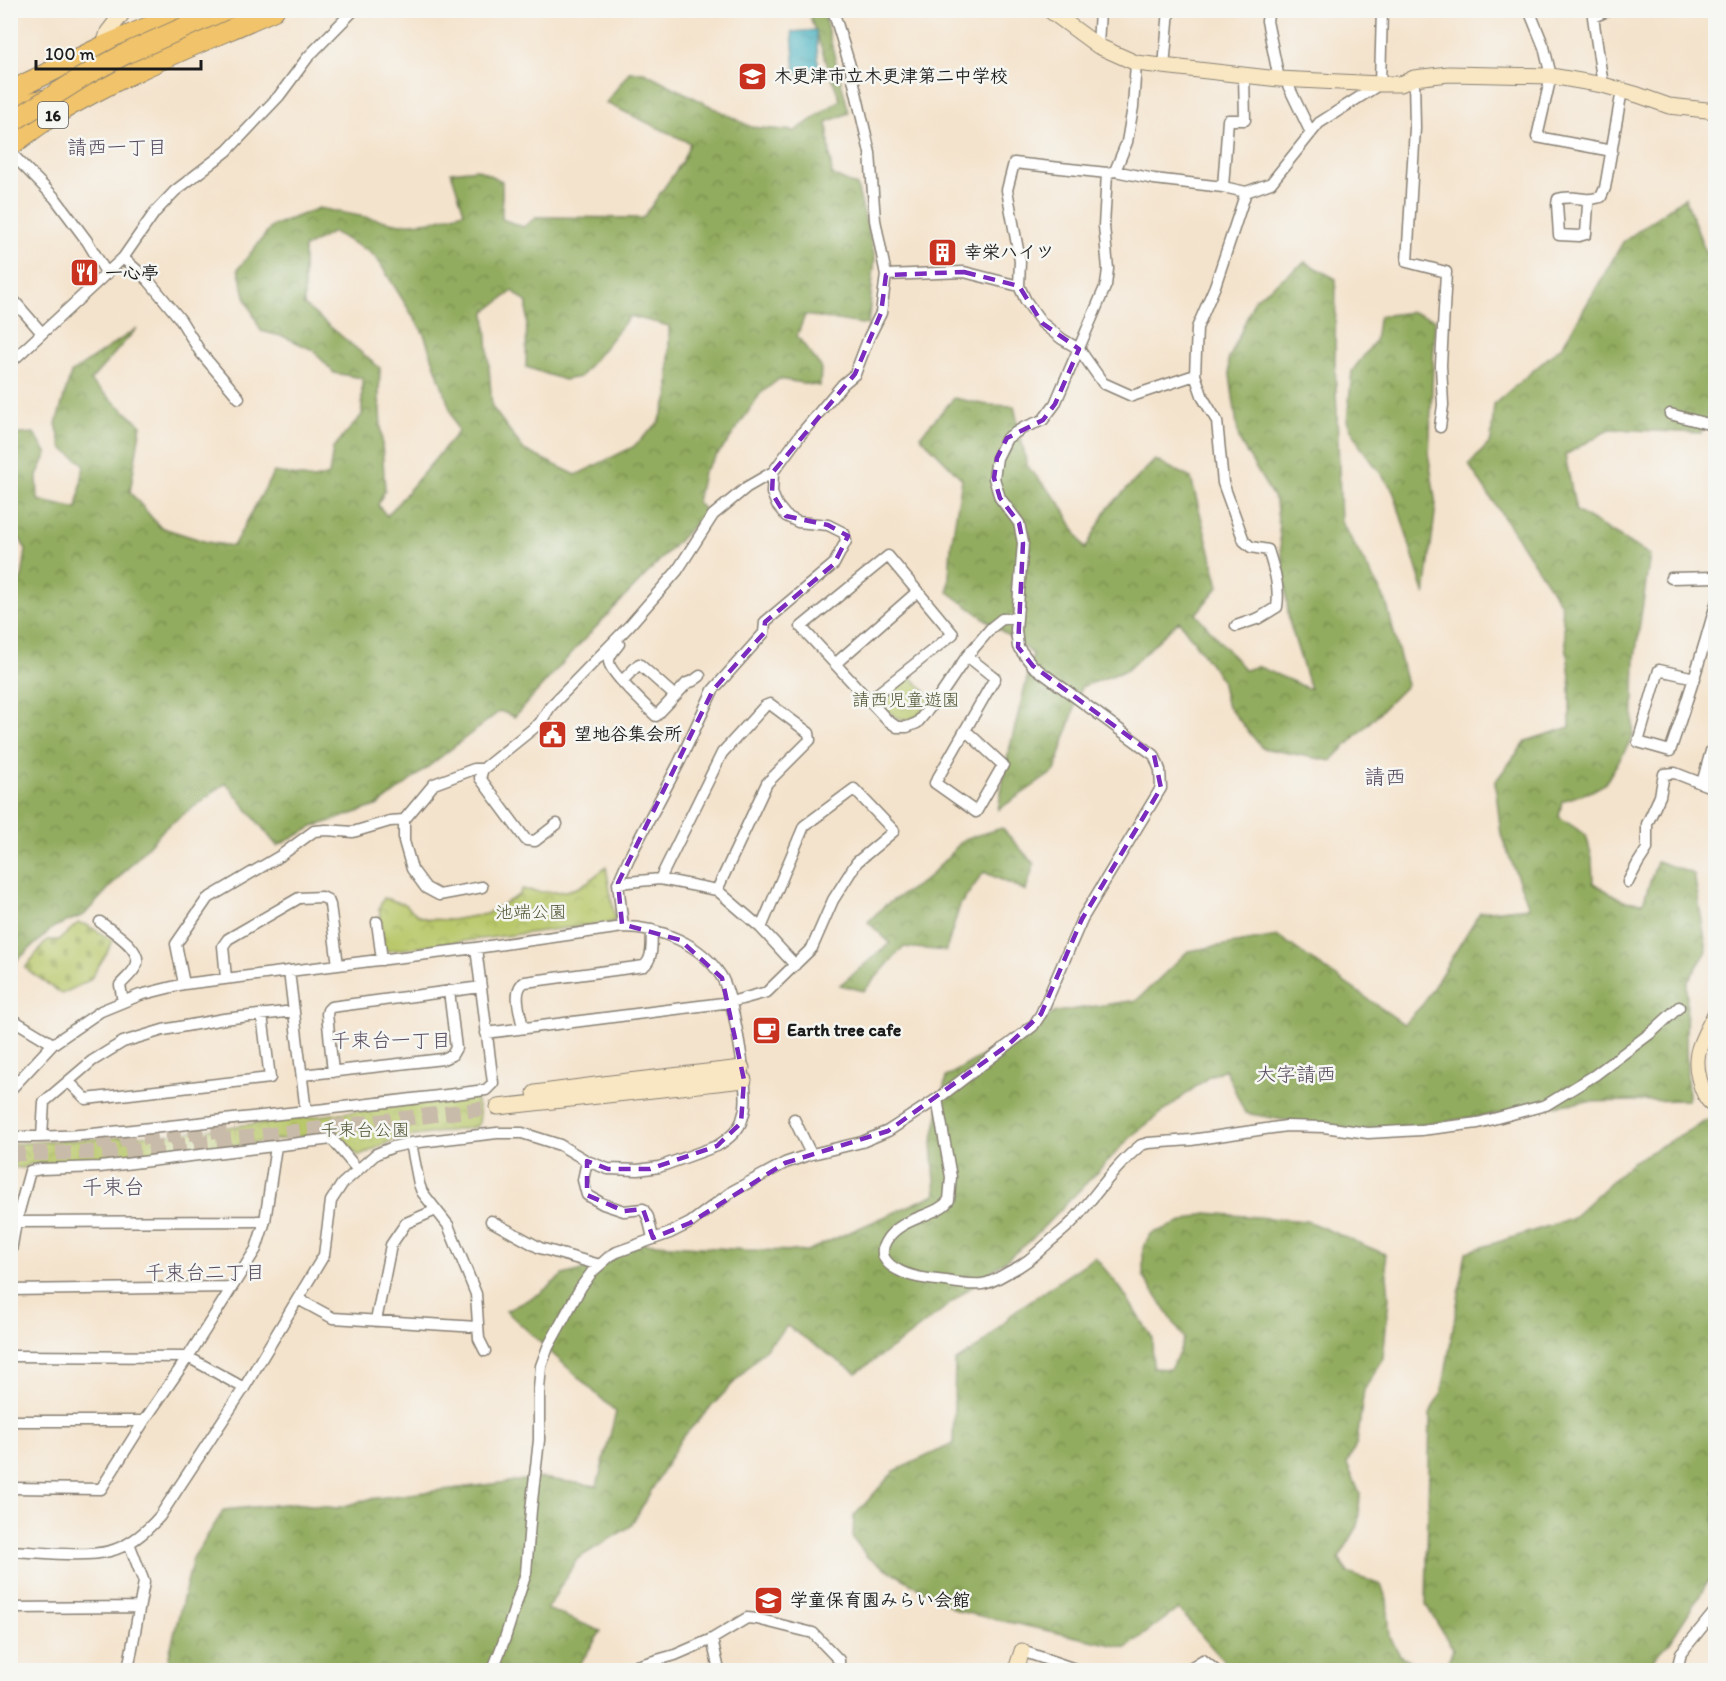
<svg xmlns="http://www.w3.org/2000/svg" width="1726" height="1681" font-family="Itim,'Klee One',sans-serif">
<defs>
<pattern id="forest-crowns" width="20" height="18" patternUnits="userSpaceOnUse" patternTransform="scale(1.5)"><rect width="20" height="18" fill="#92ac5e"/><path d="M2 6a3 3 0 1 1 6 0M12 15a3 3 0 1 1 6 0" fill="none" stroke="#768b4d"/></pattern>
<pattern id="cemetery-stones" width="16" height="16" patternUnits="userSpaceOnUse" patternTransform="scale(1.5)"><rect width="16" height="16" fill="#b9c86a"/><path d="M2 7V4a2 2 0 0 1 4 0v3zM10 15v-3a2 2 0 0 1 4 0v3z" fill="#9eab5b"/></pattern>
<pattern id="park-crowns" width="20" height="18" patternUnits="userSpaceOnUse" patternTransform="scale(1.5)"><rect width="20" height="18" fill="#b9c86a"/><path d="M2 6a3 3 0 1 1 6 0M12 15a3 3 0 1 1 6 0" fill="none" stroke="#9eab5b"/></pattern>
<pattern id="water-ripples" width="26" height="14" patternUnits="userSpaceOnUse" patternTransform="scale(1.5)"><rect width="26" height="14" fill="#41afbe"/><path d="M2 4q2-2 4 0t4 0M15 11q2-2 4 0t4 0" fill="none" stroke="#368e9a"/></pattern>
</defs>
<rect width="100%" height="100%" fill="#f6f6f2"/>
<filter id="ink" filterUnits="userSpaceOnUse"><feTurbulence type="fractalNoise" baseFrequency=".0167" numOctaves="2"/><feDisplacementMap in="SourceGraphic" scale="12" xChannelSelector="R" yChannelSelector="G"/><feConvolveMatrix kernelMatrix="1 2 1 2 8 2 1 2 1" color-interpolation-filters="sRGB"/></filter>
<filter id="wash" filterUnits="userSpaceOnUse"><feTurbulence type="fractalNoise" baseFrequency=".008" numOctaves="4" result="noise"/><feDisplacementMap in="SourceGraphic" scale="24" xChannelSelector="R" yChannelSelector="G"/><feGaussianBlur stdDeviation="1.35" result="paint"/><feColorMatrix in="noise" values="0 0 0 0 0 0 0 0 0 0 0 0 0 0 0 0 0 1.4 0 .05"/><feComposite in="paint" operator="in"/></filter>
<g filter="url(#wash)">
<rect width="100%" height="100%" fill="#f4e3cc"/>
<path fill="url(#forest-crowns)" stroke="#57643d" stroke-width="1.5" fill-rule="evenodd" d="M808,11H823L849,113L827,122L832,175L857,186L875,257L868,325L805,315L797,336L821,367L820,386L779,379L760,394L727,443L703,472L697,502L706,512L579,645L514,717L500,711L379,805L313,827L277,846L226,783L165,828L84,915L54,927L11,966L10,598L22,577L26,550L12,525H11V435L34,433L47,454L37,475L38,500L77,509L84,464L62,448L56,424L71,373L137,328L90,381L141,425L130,492L160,527L207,542L233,546L274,472L314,479L329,475L333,448L362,415V378L334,373L313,350L285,337L261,331L246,299L238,269L272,226L319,208L401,224L432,221L464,212L451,172L477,169L502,181V219L523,227L537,217L643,218L682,162L690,143L606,103L629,72H644L751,127L795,131L840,100ZM333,232L371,253L378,260L424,334L458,432L387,516L378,505L385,490L379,395L380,368L304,305V248ZM513,291L527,303L526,367L564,380L580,377L630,316L669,326V395L659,422L633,447L576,475L524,450L492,407L485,312Z
M1685,197L1707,256L1715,258V393L1701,433L1610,429L1565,455L1576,511L1650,555L1635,658L1633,737L1605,784L1592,791L1562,801L1559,817L1586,835L1592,857L1593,883L1624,901L1643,903L1657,861L1694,874L1707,951L1687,983L1686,1045L1688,1100L1582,1102L1349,1135L1317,1126L1245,1113L1225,1069L1210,1076L1134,1134L1030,1241L909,1336L856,1373L787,1326L681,1439L631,1526L577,1559L547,1609L601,1631L576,1670H167L170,1651L193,1558L224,1510L294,1503L337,1508L369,1499L541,1478L597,1486L616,1412L506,1311L539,1294L563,1275L590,1268L640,1243L747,1250L807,1251L936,1194L932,1143L946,1077L1056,1012L1137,1000L1188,951L1278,936L1404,1024L1423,1004L1480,912L1529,907L1501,835L1495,782L1526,741L1570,727V677L1561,604L1469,465L1491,441L1494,404L1563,345L1623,242Z
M1305,262L1336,279L1335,362L1341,521L1386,601L1407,685L1331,761L1262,748L1226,704L1221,679L1179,621L1127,670L1081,687L1055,771L998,810L1006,763L1033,654L948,592L951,546L962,479L920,436L954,398L988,405L1014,406L1027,466L1060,503L1085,549L1108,508L1155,460L1191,478L1219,586L1196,614L1245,670L1257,666L1310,689L1289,621L1276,502L1239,440L1228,361L1255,299Z
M1411,312L1435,319L1429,458L1436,505L1425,596L1393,490L1360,446L1347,421L1352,371L1375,341L1378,320L1380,316Z
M1002,828L1034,864L1026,891L984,872L960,905L946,951L903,947L864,991L840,985L890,943L868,922L884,906L927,879L964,839Z
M1711,1118L1716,1121L1715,1571L1670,1642L1643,1670H1232L1178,1609L1126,1648L958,1611L868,1558L853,1538L854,1516L894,1471L953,1444L955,1362L981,1345L1015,1311L1095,1257L1121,1289L1152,1337L1153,1368L1170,1369L1179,1353L1184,1338L1143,1276V1248L1150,1234L1206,1213L1307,1221L1385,1254L1389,1297L1383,1359L1364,1390L1357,1442L1347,1464L1360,1494L1358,1526L1339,1558L1348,1573L1381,1585L1387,1600L1390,1637L1400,1655L1422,1667L1445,1669L1453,1649L1426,1605L1430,1414L1442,1392L1466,1252L1571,1219L1632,1162Z"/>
<path fill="url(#cemetery-stones)" stroke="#6a7243" stroke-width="1.5" d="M78,923L87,925L112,940L108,951L90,980L62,994L25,968L47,940H59Z"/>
<path fill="url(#park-crowns)" stroke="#6a7243" stroke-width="1.5" d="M905,677L912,678L931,697L919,715L909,720L897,718L876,701Z
M606,867L615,919L613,922L388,951L384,948L379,908L384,898L404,904L419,916L428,919L451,920L486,914L519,895L522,889C539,893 563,894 579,887C589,882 597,874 606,867Z
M472,1097L476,1099C478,1108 483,1120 476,1127L395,1139L360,1156L356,1154L337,1132C235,1145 133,1161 30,1164L24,1168L11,1167L10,1144L171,1134Z"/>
<path fill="url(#water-ripples)" stroke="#2e666d" stroke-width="1.5" d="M816,30L819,71L795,73L792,32Z"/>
</g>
<g filter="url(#ink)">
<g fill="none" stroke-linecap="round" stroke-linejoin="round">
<path stroke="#c9bba9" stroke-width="15" stroke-dasharray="15 8" stroke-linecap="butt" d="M97,1142L235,1129
M10,1154L107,1152L175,1146L498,1107"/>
<defs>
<path id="street" d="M1269,10L1267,21L1279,79
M1529,10L1544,47L1551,76L1537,137L1612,151
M1098,46L1100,10
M1164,67L1169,10
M1414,78L1415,128L1407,262L1446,272L1441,365L1443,405L1440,427
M1285,79L1311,133
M1603,85L1593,17L1610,10
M10,152L55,198L87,241L107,274
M1115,171L1127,142L1133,107L1136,63
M1223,187L1228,120H1245L1244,75
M1586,200L1588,204L1586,234L1579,236L1559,235L1557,204L1558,199C1567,196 1576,198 1585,199C1590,200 1596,198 1601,197L1605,188L1622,90
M123,258L148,280L180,319L201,353L239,398
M886,275L964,272L1019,286L1020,261L1007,190L1014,163L1107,173L1115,171L1154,179L1223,187L1246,192L1271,183L1319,123L1380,84L1382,10
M1019,286L1026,301L1042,323L1062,339L1079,349L1103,383L1132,396L1195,375
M10,296L42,333
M10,363L123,258L155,212L175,191L227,151L279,96L308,57L354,10
M1670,414L1716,426
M1671,578L1716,577
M1236,626L1259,618L1277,607C1280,587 1274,569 1268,550L1251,547L1244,541L1223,483L1217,421L1203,398L1195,375L1197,328L1215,286L1246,192
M619,644C615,649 609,655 609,661C608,671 647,707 656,716L675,696L639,664L622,681
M835,664L917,592
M1695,678L1659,670L1638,742L1670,751C1687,702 1702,654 1716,604
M675,696L687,683L693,681L700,676
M868,701L953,634L888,556L801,627L887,720L897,727H907L917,723L942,693L967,656L992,627L1002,619L1016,618
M965,730L1003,765L976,812L935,783L995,678L967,656
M1702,783L1711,751L1716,743
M557,824L535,841L526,840L480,778L483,769L540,723L550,707L629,626L677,571L713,515L747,487L773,472L801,434L843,384L855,374L869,337L881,313L886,275L875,220L870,153L850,66L833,10
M660,879L722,753L765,706L770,704L809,733L810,740L767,783L717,890
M1628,882L1638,863L1647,849V824L1660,796L1664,774L1675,773L1716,789
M618,883L660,879L717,890L761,928L795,965
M482,887L439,895L426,888L412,869L404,841V820L434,784L474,769H483
M100,922C111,930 144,950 136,966C133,973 125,979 120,985L123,1002
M377,922L382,960
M623,927L618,883L629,858L679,763L713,690L764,633L765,622L834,564L846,541L844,533L828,525L798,522L786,516L777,505L772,493L773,472
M289,971L306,1112
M226,978L223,946L228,939L299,898L322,897L328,900L330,905L338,965
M184,984L176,944L207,899L280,856L314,831L326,830L353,832L390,821L404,820
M10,1018L53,1044
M523,1028C521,1015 511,989 525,982L644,966C654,958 651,942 652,930
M486,1033L731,1002L767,992L812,948L833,900L857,862L894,831L854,789L804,826L761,928
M333,1072L327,1014L328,1010L331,1007L481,987
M302,1075L443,1059L452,1055L456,1048L449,991
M69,1082L86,1099L270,1078L262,1015
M10,1090L53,1044L101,1011L140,995L184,984L476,948L623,927C660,927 701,944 721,976C733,995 748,1084 745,1107C745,1111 743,1116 742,1120C738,1132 727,1140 717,1146L659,1167L638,1170L608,1169L587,1161L560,1145L522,1133H497L411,1143L393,1147L376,1154L342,1184L331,1201L324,1255L244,1388L160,1516C147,1531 130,1546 110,1551C85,1558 38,1552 10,1551
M937,1099L951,1177L949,1200C937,1217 901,1216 886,1241C878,1254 886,1264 898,1270C912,1278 930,1279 946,1281C957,1283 971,1285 982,1284C991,1283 1000,1277 1007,1273C1024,1265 1034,1256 1047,1244C1056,1236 1066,1229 1074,1220C1096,1195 1115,1166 1141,1145L1148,1143L1191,1140L1286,1126L1324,1127L1368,1133L1421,1130L1478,1123L1523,1111L1546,1105L1595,1075L1652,1032L1679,1007
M794,1119L811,1154
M10,1137C76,1138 141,1129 206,1122C299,1112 393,1102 486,1090L493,1083L476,948
M42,1137L44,1102L92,1061L123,1042L163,1030L224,1019L294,1011
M411,1143L419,1184L422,1192L448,1225L476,1294L479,1339L485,1351
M587,1161L583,1180L587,1195L603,1204L624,1211L643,1209L648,1217L653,1238
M491,1221L540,1248L600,1265
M16,1222L265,1221
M10,1257L16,1222L30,1171L41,1169L100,1167L332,1139L357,1169
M10,1290L231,1287
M298,1299L333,1318L477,1327
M376,1321L391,1245L406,1223L436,1210
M10,1356L188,1357L244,1388
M10,1421H144
M10,1488L101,1489L144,1421L188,1357L256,1249L265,1221L276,1146
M10,1608L139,1607
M712,1639L719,1670
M1022,1651L1078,1670
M128,1670L144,1582L129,1543
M494,1670L495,1664L505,1638L526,1573L531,1510L539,1440V1389L541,1366L548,1347L581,1287L592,1272L610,1256L617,1252L670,1233L690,1223L733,1191L785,1163L808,1155L862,1142L888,1131L937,1099L1033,1026L1041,1014L1082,919L1161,788L1160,770L1154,755L1033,666L1018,647L1016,630L1023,543L1019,523L1000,498L994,478L997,458L1007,438L1023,428L1043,420L1055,404L1106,285L1108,269L1104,226L1107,173
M622,1670L675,1655L712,1639L747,1618L757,1619L813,1633L839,1660V1670
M1187,1670L1203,1660L1215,1670
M1677,1670L1681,1653L1716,1610"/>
<path id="secondary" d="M1049,10L1098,46L1136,63L1279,79L1380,84H1401L1414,78L1449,74L1551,76L1603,85L1638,95L1669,106L1716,111
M102,51L108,32L125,10
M1716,1012C1701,1043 1690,1054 1702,1088C1705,1096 1708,1102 1716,1106
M535,1093L611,1083L742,1068
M498,1107L744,1080
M1016,1670L1022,1651"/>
<path id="highway" d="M10,94L25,84L102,47L188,10
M10,111L16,107L42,100
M10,146C24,136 38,125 52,116C121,74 200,43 274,10"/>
</defs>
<use href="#street" stroke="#888074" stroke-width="13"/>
<use href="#secondary" stroke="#888074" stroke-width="17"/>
<use href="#highway" stroke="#888074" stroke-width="22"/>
<use href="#street" stroke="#fff" stroke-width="10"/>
<use href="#secondary" stroke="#f9e7c3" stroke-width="15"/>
<use href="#highway" stroke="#f1c36a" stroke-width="20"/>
<defs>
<path id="highway-bridge" d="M10,123L86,75L127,53L224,10"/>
</defs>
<use href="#highway-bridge" stroke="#888074" stroke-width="22" stroke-linecap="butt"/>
<use href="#highway-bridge" stroke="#f1c36a" stroke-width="20"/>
</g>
</g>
<path fill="none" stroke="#7b2cbf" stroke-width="4.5" stroke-dasharray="12 8" stroke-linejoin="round" d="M964,272L1019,286L1042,323L1079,349L1055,404L1043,420L1007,438L997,458L994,478L1000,498L1019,523L1023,543L1018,647L1033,666L1154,755L1161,788L1082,919L1041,1014L1008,1045L888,1131L785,1163L690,1223L653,1238L643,1209L624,1211L587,1195V1161L608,1169H650L717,1146L741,1123L744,1080L722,978L680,940L622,924L618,883L713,690L764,633L765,622L834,564L848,536L828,525L786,516L772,493L773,472L855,374L881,313L886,275Z"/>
<defs>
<symbol id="school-square" viewBox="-11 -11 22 22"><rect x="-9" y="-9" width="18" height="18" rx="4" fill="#c8321e" stroke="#f6f6f2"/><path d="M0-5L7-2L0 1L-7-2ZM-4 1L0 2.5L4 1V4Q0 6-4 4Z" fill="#fff"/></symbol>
<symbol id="building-square" viewBox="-11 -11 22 22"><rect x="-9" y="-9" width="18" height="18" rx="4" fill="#c8321e" stroke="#f6f6f2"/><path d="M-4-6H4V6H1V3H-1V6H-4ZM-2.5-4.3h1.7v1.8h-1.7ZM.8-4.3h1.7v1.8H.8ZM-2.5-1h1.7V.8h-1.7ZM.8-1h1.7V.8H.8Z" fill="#fff"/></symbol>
<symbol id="restaurant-square" viewBox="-11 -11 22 22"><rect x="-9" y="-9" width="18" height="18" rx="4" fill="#c8321e" stroke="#f6f6f2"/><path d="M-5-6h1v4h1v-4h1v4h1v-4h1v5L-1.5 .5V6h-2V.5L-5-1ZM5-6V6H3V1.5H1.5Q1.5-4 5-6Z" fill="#fff"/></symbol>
<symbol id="civic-square" viewBox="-11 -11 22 22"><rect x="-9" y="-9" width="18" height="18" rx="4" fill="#c8321e" stroke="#f6f6f2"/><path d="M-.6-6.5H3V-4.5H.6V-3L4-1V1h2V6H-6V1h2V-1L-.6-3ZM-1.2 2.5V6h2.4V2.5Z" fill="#fff"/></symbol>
<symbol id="cafe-square" viewBox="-11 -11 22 22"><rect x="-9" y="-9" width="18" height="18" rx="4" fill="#c8321e" stroke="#f6f6f2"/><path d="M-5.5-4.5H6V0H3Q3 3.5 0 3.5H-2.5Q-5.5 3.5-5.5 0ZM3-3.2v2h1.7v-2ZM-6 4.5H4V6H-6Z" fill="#fff"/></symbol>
</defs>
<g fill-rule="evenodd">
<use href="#school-square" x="736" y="60" width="33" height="33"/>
<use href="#building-square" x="926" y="236" width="33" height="33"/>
<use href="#restaurant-square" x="68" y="256" width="33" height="33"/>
<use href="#civic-square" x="536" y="718" width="33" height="33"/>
<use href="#cafe-square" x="750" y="1014" width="33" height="33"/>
<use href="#school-square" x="752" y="1584" width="33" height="33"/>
</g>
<g text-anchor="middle" stroke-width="5" stroke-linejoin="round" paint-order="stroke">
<rect fill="#f6f6f2" stroke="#5d5d5c" stroke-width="1.5" x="38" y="102" width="30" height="26" rx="4.5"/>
<g font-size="16" font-weight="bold" fill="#1c1c1c">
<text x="53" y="121">16</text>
</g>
<g font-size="18" font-weight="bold" fill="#1c1c1c" stroke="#f6f6f2" text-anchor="start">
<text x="774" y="82">木更津市立木更津第二中学校</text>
<text x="964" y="258">幸栄ハイツ</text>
<text x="105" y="279">一心亭</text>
<text x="574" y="740">望地谷集会所</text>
<text x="787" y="1036">Earth tree cafe</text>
<text x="790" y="1606">学童保育園みらい会館</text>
</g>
<g font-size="18" fill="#535837" stroke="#f6f6f2">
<text x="906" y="706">請西児童遊園</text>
<text x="531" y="918">池端公園</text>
<text x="365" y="1136">千束台公園</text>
</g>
<g font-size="20" fill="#594d61" stroke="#f6f6f2">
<text x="117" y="154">請西一丁目</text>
<text x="391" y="1047">千束台一丁目</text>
<text x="1296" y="1081">大字請西</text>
<text x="205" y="1279">千束台二丁目</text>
</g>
<g font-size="21" fill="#594d61" stroke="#f6f6f2">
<text x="1385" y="784">請西</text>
<text x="113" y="1194">千束台</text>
</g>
</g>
<rect width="1726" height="1681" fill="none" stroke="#f6f6f2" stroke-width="36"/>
<path d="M36 60v9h165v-9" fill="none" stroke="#1c1c1c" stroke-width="3"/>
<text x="45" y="60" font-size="18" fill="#1c1c1c" stroke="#f6f6f2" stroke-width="4.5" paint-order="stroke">100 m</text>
</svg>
